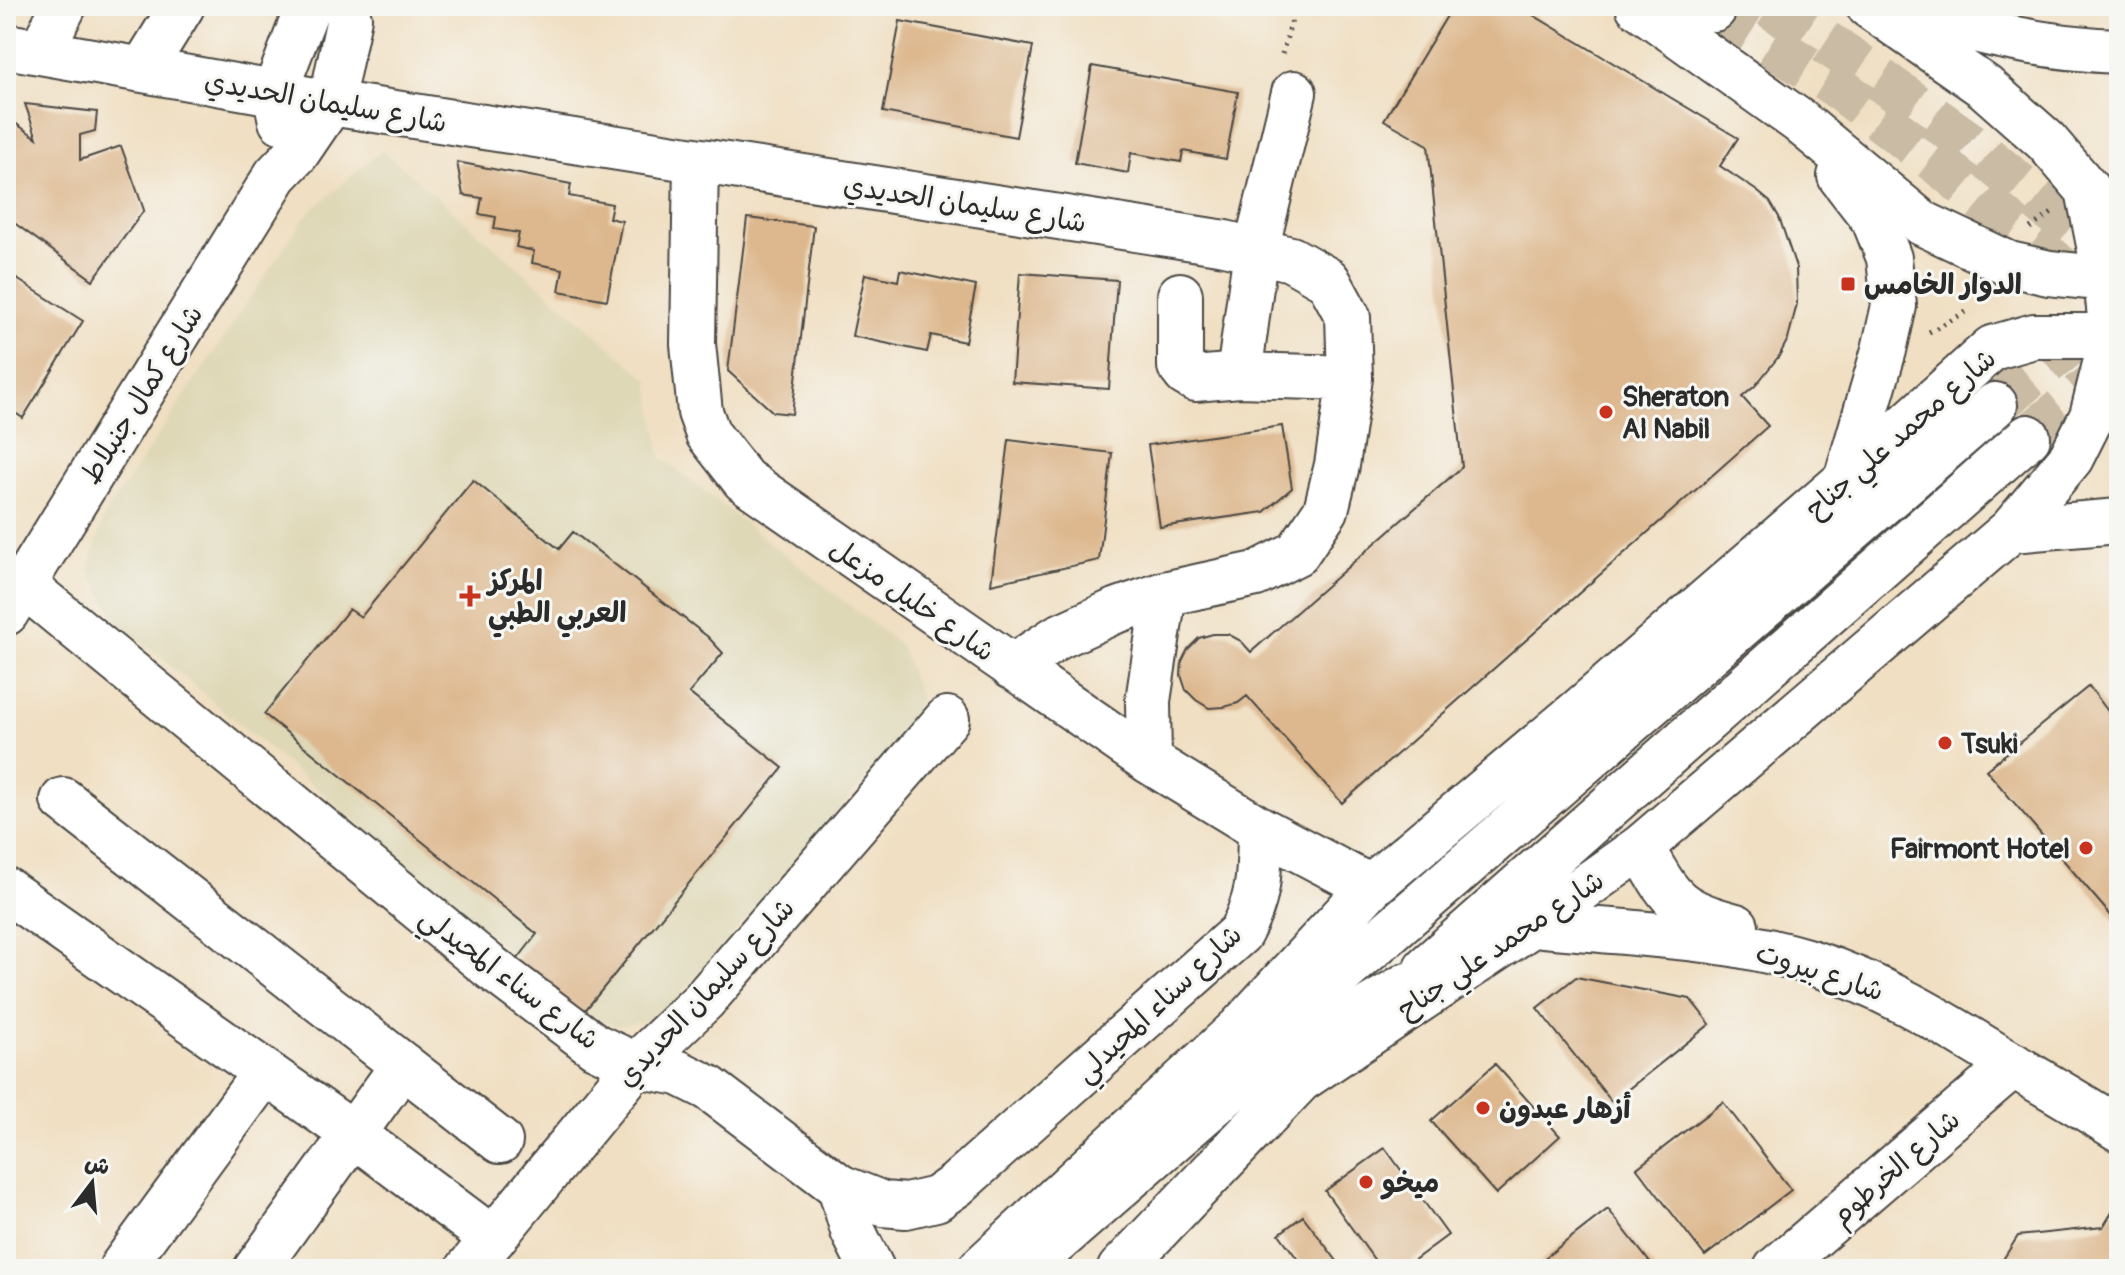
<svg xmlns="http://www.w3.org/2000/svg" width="2125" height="1275" font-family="Pangolin,'Playpen Sans Arabic',sans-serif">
<rect width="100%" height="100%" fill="#f6f6f2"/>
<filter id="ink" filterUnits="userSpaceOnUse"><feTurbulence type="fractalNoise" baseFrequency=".0125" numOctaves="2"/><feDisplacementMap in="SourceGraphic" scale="16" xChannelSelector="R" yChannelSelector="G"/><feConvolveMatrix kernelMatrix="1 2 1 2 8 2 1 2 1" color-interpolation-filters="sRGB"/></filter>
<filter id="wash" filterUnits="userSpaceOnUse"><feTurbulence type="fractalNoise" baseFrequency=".006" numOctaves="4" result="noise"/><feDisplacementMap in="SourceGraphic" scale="32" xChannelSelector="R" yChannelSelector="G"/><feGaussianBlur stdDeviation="1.8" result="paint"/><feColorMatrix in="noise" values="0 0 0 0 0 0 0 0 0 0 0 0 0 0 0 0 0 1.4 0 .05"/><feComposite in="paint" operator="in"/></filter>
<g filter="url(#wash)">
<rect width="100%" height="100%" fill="#f0dfc2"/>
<path fill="#dfd8b7" d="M382,150L649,380L661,457L900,645L920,697L902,736L680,996L652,1020L617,1026L583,1013L117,621L89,570L104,516L306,215Z"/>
<g id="blocks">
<path fill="#ddb88e" d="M1453,6H1518L1738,138L1720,166L1757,191L1770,202L1779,217L1796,267L1797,304L1788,339L1779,356L1755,386L1742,397L1768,426L1342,803L1247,696L1238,703L1224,707L1209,708L1196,700L1186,690L1181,675L1182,661L1188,649L1199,638L1213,634H1228L1241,641L1251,652L1462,467L1428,145L1384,120Z
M900,21L1033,46L1016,137L883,112Z
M1092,66L1238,92L1226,159L1183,151L1181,162L1131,153L1128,173L1075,163Z
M25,104L97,112L95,131L80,135V160L121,146L144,210L93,280L6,217V124L9,119L37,138Z
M457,162L571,184L569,196L612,204L609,218L622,221L607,300L559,291L563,269L532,263L534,251L516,247L519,233L494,229L496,217L479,214L482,198L463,195Z
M747,218L814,226L792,414L773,412L728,371Z
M900,270L976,286L965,342L931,335L927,352L852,336L865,274L898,281Z
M6,272L83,321L23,418L6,407Z
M1020,273L1117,280L1109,389L1012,382Z
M1282,426L1292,488L1264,512L1160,527L1148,445Z
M1009,440L1112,453L1099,560L991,584Z
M473,480L559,549L573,532L708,637L723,653L689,693L783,768L583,1013L517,960L537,934L264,714L349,609L361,617Z
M2089,686L2119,726V925L1986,770Z
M1576,977L1690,999L1710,1024L1612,1102L1537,1008Z
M1495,1064L1560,1136L1496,1194L1431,1121Z
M1723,1102L1791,1190L1705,1256L1637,1168Z
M1385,1148L1448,1235L1402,1269H1381L1325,1191Z
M2119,1201V1269H1997L2018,1236L2103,1227Z
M1608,1209L1655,1269H1548L1541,1261Z
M1303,1216L1343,1269H1305L1279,1234Z"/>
</g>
</g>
<g filter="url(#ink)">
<use href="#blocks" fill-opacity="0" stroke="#494642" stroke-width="2"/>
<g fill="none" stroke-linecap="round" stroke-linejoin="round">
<path stroke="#c9bba4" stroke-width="44" stroke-dasharray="44 22" stroke-linecap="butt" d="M1770,6L1851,59L1969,143L2119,267
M1714,9L1838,87L1948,171L2082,286
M1995,405L2099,320
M2028,437L2119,364"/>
<defs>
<path id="minor" d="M6,46L331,103L1225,243L1291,259L1328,280L1348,317L1350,378L1337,465L1326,510L1297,553L1256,574L1164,594L1113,612L1058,637L1012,667
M40,52L64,6
M143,69L182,6
M281,121L275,92L306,11
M696,161L693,344L700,412L708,434L744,480L1149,761L1260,829L1370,887
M1180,295V366L1186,374L1195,379L1239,375L1350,378
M1239,375L1256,250L1294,93
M25,586L489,966L595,1046L636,1065L679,1073L709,1088L840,1187L883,1204L906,1206L936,1199L956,1185L1240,933C1261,895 1259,871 1260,829
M6,613L276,175L297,153L331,103L349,18
M1149,761L1148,701L1164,594
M63,800L500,1141
M1641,847C1671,899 1675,911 1736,926
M6,890L353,1134L493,1239
M1533,924C1626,934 1719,934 1810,962C1879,984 1938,1019 1999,1057C2039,1081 2080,1104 2119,1129
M1274,1064L1407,985
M122,1267L265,1072
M256,1269L403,1065
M468,1269L636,1065L704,1000L947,719
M1025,1269L1234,1087L1330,984
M1776,1269L2013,1065"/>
<path id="major" d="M1638,6L1799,121L1922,223L2009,264L2049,273L2119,280
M1709,6L1714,9
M1898,6C1970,33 2043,48 2119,51
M1840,176L1874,220L1889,258L1894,306L1884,350L1846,480
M2011,530L2119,521
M1426,968L2028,437
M1265,1015L1334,980L1995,405
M1300,1080L1533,924L1641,847L2011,530L2071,458L2092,416L2112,336L2106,280L2088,190L2046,141L1985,87L1869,6
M840,1187L853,1231L872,1269
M980,1269L1240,1028L1370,887L1580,710L1846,480L1992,348L2034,336H2119
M1120,1269L1300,1080L1321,1061"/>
</defs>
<use href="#minor" stroke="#494642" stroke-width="48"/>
<use href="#major" stroke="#494642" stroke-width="48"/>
<path stroke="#494642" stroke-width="5" stroke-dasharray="2 6" stroke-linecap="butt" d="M1282,54L1296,6
M2030,228L2052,213
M1929,332L1966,312"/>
<use href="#minor" stroke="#fff" stroke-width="44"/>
<use href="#major" stroke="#fff" stroke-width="44"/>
</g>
</g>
<g fill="#c8321e" stroke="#f6f6f2" stroke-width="3">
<rect x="1840" y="276" width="16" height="16" rx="4"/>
<circle cx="1606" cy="412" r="8"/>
<path d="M466 584h8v8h8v8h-8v8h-8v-8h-8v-8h8z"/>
<circle cx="1945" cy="743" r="8"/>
<circle cx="2086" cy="848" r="8"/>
<circle cx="1483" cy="1108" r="8"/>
<circle cx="1366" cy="1182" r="8"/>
</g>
<g text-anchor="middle" stroke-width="6" stroke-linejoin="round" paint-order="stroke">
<g font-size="28" fill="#2b2b2b" stroke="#f6f6f2">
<text transform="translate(326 101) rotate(10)" y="10">شارع سليمان الحديدي</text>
<text transform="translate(965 203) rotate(9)" y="10">شارع سليمان الحديدي</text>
<text transform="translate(141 394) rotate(-58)" y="10">شارع كمال جنبلاط</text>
<text transform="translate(1900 433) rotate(-41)" y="10">شارع محمد علي جناح</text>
<text transform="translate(913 599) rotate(35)" y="10">شارع خليل مزعل</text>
<text transform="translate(1500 944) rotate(-34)" y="10">شارع محمد علي جناح</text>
<text transform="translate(1820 971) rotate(18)" y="10">شارع بيروت</text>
<text transform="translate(510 978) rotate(37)" y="10">شارع سناء المحيدلي</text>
<text transform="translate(705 992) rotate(-47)" y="10">شارع سليمان الحديدي</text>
<text transform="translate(1158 1003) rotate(-43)" y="10">شارع سناء المحيدلي</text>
<text transform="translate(1895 1167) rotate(-41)" y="10">شارع الخرطوم</text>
</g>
<g font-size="28" font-weight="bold" fill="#2b2b2b" stroke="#f6f6f2" text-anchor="start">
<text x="1864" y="294">الدوار الخامس</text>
<text x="1622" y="406">Sheraton<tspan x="1622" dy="32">Al Nabil</tspan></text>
<text x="488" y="590">المركز<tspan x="488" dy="32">العربي الطبي</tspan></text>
<text x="1961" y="753">Tsuki</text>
<text x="2070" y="858" text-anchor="end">Fairmont Hotel</text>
<text x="1499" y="1118">أزهار عبدون</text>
<text x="1382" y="1192">ميخو</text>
</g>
</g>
<rect width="2125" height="1275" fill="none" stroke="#f6f6f2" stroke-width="32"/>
<g transform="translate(92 1183) rotate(16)" stroke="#f6f6f2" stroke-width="6" paint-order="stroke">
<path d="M0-6L14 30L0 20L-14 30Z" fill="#2b2b2b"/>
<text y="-12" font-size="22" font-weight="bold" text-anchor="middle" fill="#2b2b2b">ش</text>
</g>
</svg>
